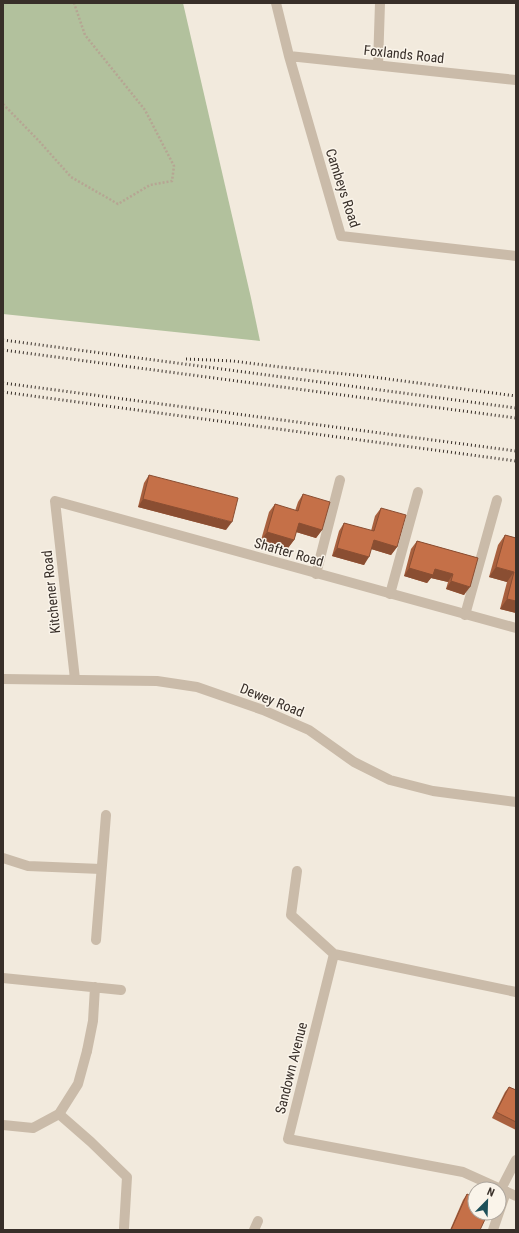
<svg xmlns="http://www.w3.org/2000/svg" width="519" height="1233" font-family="'Roboto Condensed',sans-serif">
<rect width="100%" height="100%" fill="#f2eadd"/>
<path fill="#b2c19d" d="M3,3H183L251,298L260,341L3,314Z"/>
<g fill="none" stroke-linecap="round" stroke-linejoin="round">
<path stroke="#b6a593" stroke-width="2.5" stroke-dasharray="2 2" stroke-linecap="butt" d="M3,104L39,141L71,177L118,204L150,185L172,181L174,166L145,110L85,35L74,3"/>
<path stroke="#cabba9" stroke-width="10" d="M378,65L380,3
M316,574L340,480
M390,594L418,492
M465,615L497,500
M96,940L106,815
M3,978L121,990
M87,1051L93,1021L95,987
M59,1114L91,1142L127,1177L124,1228
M254,1230L258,1221
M493,1230L506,1192"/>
<path stroke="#cabba9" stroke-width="10" d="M276,3L289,56L341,236L516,256
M289,56L516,80
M3,679L157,681L197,687L263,710L309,730L354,762L390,780L433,791L516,802
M75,679L55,501L516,628
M3,858L28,866L101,869
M297,871L291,915L334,954
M516,992L334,954L288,1139L463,1172L516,1196
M3,1125L33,1128L59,1114L78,1084L87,1051
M501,1189L516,1160"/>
<path stroke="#382f29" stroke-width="3" stroke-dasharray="1 3" stroke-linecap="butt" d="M3,340L516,408
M3,350L516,418
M186,359L233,361L280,367L373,377L516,396
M3,383L516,451
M3,392L516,461"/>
</g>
<path fill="#a9603e" d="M149,475L226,530L138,507L144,483Z
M303,494L322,530L316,538L296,532L294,540L288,548L261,540L269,512L275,504L295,511L298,502Z
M381,508L397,547L391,555L371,549L364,565L332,556L339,531L344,523L371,531L375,516Z
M505,535L516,538V613L500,609L507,582L489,577L498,545Z
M417,541L478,558L464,595L446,589L448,582L431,578L427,583L404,576L411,549Z
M509,1087L516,1090V1130L492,1118L505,1092Z
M467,1194L473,1197L475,1194V1213L480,1230H450L463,1200Z"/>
<path fill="#8a4e32" d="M143,499L232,522L226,530L138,507Z
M299,523L322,530L316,538L293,531Z
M267,532L294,540L288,548L261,540Z
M374,540L397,547L391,555L368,548Z
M337,548L369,557L364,565L332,556Z
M496,567L514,572L507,582L489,577Z
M409,568L435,569L453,574L448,582L431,578L427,583L404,576Z
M451,581L470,587L464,595L446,589Z
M507,599L516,601V613L500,609Z"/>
<path fill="#c57048" stroke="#8a4e32" d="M149,475L238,498L232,522L143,499Z
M303,494L330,502L322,530L299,523L294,540L267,532L275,504L298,511Z
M381,508L406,515L397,547L374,540L369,557L337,548L344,523L374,531Z
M505,535L516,538V601L507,599L514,572L496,567Z
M417,541L478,558L470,587L451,581L453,574L435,569L433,575L409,568Z
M509,1087L516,1090V1122L496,1112Z
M479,1186L485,1189H478Z
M467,1194L475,1198V1213H488L480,1230H451Z"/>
<g text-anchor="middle" stroke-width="3" stroke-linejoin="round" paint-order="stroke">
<g font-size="14" fill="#382f29" stroke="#faf4ea">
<text transform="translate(404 54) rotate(6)" y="5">Foxlands Road</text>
<text transform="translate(343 188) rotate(72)" y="5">Cambeys Road</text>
<text transform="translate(289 552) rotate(16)" y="5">Shafter Road</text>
<text transform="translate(51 592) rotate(-96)" y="5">Kitchener Road</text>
<text transform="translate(272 700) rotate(22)" y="5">Dewey Road</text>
<text transform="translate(291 1068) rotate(-76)" y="5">Sandown Avenue</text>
</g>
</g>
<rect width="519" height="1233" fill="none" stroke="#382f29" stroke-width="8"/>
<g transform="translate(487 1201) rotate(23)"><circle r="19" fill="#faf4ea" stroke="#aca59d"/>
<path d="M0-3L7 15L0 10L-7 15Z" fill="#1e5059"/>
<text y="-6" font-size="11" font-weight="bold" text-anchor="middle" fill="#382f29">N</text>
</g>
</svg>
